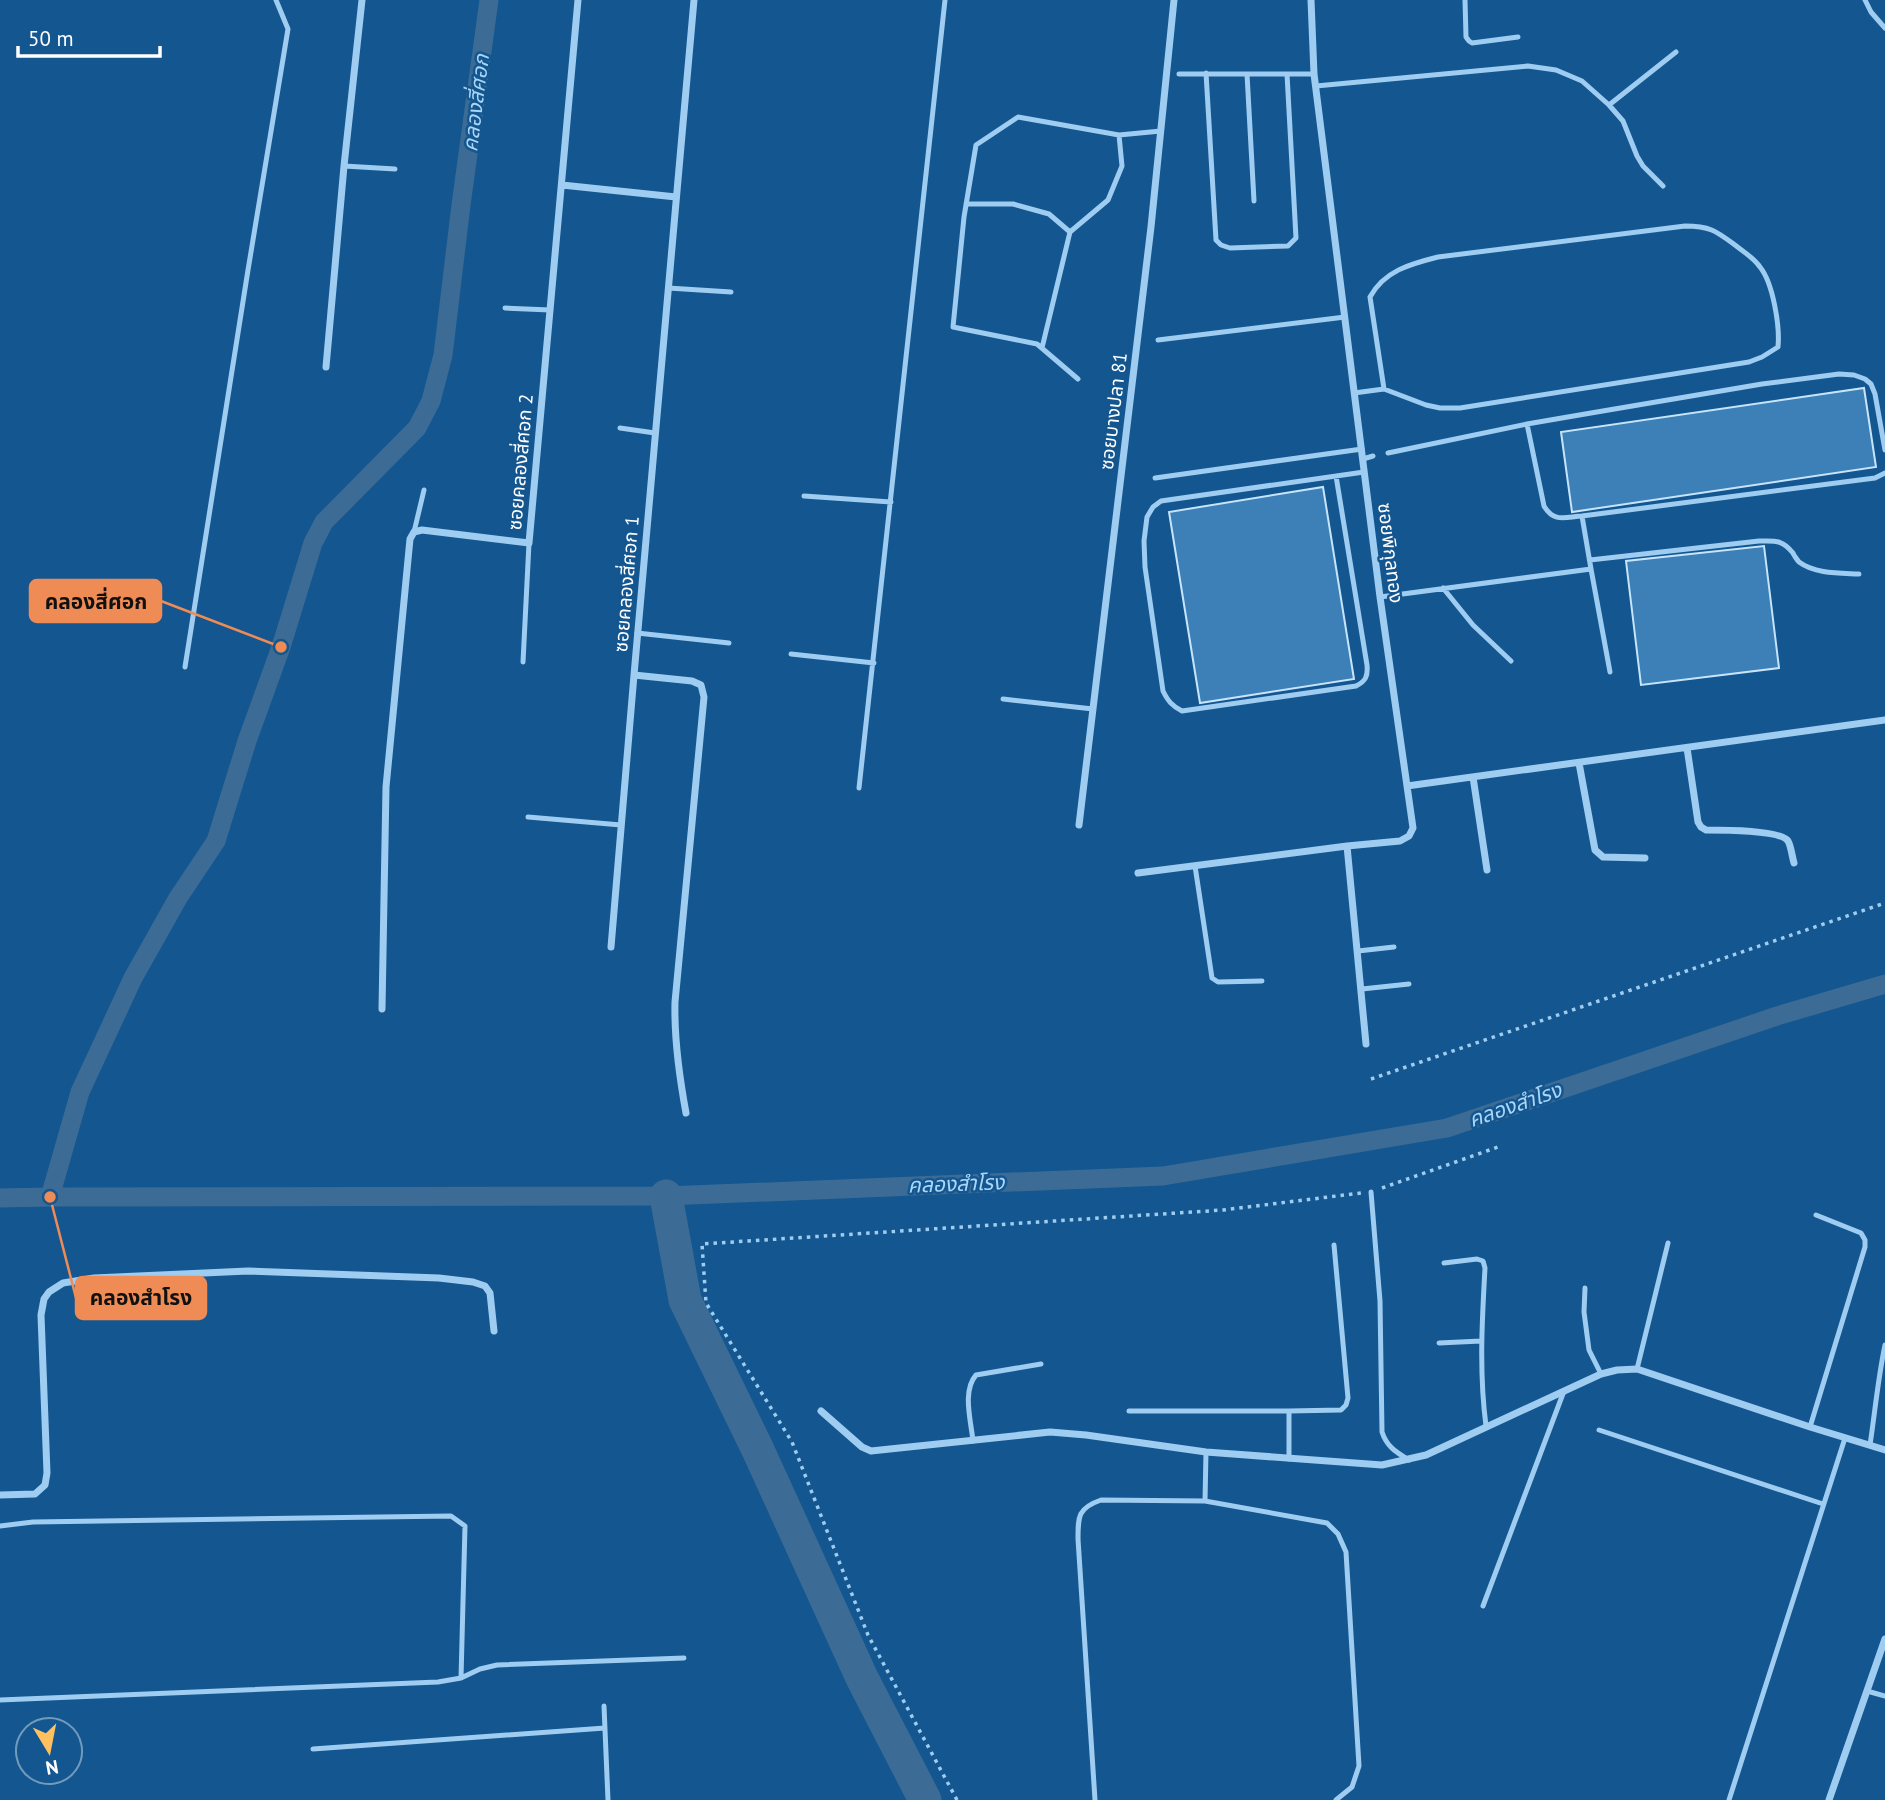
<svg xmlns="http://www.w3.org/2000/svg" width="1885" height="1800" font-family="'PT Sans','Noto Sans Thai',sans-serif">
<rect width="100%" height="100%" fill="#14568f"/>
<g fill="none" stroke-linecap="round" stroke-linejoin="round">
<path stroke="#3c6c95" stroke-width="19" d="M50,1197L80,1092L133,978L178,898L216,841L247,741L281,647L313,543L324,522L417,428L431,401L443,355L461,205L489,0
M0,1198L50,1197L666,1196L1163,1176L1447,1128L1777,1016L1885,984"/>
<path stroke="#3c6c95" stroke-width="33" d="M666,1196L685,1300L758,1450L862,1678L925,1800"/>
</g>
<path fill="#3d80b8" stroke="#c6e4fc" stroke-width="2" d="M1864,388L1876,467L1572,512L1561,432Z
M1323,487L1354,679L1200,703L1169,512Z
M1764,546L1779,668L1641,685L1626,561Z"/>
<g fill="none" stroke-linecap="round" stroke-linejoin="round">
<path stroke="#9fccf1" stroke-width="3.5" stroke-dasharray="3.5 5" stroke-linecap="butt" d="M1371,1079L1885,903
M1382,1188L1498,1147
M957,1800L868,1635L792,1442L706,1303L702,1244L1223,1210L1361,1193"/>
<path stroke="#9fccf1" stroke-width="5" d="M1465,0L1466,37L1469,41L1472,43L1518,37
M1865,0L1871,12L1885,28
M1206,73L1216,240L1221,245L1230,248L1288,246L1296,238L1287,74
M1179,74H1314
M1247,74L1254,201
M1316,86L1528,66L1556,70L1582,81L1609,105L1623,121L1637,156L1643,166L1663,186
M1609,105L1676,52
M344,166L395,169
M966,204H1013L1049,214L1070,232
M668,288L731,292
M505,308L550,310
M1158,340L1345,317
M1042,348L1070,232L1108,200L1122,166L1119,135
M1078,379L1037,344L953,327L964,217L976,145L1018,117L1119,135L1161,131
M1354,393L1384,389L1426,405L1440,408H1460L1749,362L1762,357L1778,347C1780,326 1773,283 1760,267C1754,258 1744,252 1735,245C1716,231 1710,226 1685,226L1438,257C1410,264 1384,271 1370,297L1384,389
M1527,424L1544,506C1554,523 1565,517 1582,516
M620,428L655,433
M1388,453L1527,424L1591,413L1762,384L1839,374L1854,375L1865,379L1871,384L1875,394L1885,450
M1363,459L1373,456
M1336,476L1367,665C1368,676 1366,681 1356,686L1182,711C1172,706 1168,701 1163,691L1145,567L1144,541L1147,517L1153,507L1161,501L1364,472
M1155,478L1362,449
M804,496L891,502
M414,532L424,490
M1590,560L1759,541C1775,541 1782,539 1793,553C1793,554 1798,561 1799,562C1815,574 1840,573 1859,574
M1591,569L1610,672
M1443,588L1473,625L1511,661
M1380,597L1591,569L1582,516L1875,478L1885,473
M637,633L729,643
M791,654L874,663
M523,662L529,543
M185,667L248,270L288,29L276,0
M1003,699L1093,709
M859,788L945,0
M528,817L621,825
M1195,866L1212,978L1218,982L1262,981
M1358,951L1394,947
M1362,989L1409,984
M1371,1192L1380,1301L1382,1432C1387,1447 1396,1452 1409,1460
M1444,1263L1477,1259L1483,1261L1485,1268C1482,1321 1479,1373 1486,1426
M1585,1288L1584,1312L1589,1350L1601,1374
M1439,1343L1481,1341
M1637,1369L1668,1243
M1129,1411H1289V1459
M1289,1411L1341,1410L1346,1405L1348,1398L1334,1245
M1810,1427L1865,1247V1240L1861,1233L1816,1215
M1599,1430L1823,1504
M973,1441C971,1421 962,1391 976,1375L1041,1364
M1870,1445C1875,1412 1878,1378 1885,1345
M1205,1501L1327,1523L1338,1534L1346,1552L1359,1766L1352,1787L1336,1800
M0,1526L33,1522L451,1516L465,1526L461,1678
M1483,1606L1564,1391
M1867,1691L1885,1696
M0,1700L438,1682L461,1678L480,1669L497,1665L684,1658
M604,1706L608,1800
M313,1749L605,1728
M1095,1800L1078,1539C1078,1516 1078,1508 1101,1500L1205,1501L1206,1452
M1729,1800L1845,1438"/>
<path stroke="#9fccf1" stroke-width="7" d="M562,185L676,197
M326,367L344,166L362,0
M1687,748L1698,822L1701,827L1706,830C1720,830 1781,830 1788,841C1791,846 1792,856 1794,863
M1579,763L1595,850L1603,857L1645,858
M1473,777L1487,870
M1407,786L1885,720
M1079,825L1151,227L1174,0
M1347,846L1366,1044
M1138,873L1347,846L1400,841L1409,836L1413,828L1380,597L1314,74L1311,0
M611,947L634,675
M382,1009L386,787L410,539L414,532L422,530L529,543L578,0
M686,1113C679,1075 674,1040 675,1002L704,697L701,685L692,681L634,675L694,0
M821,1411L862,1447L871,1451L1050,1432L1086,1435L1206,1452L1382,1465L1426,1455L1601,1374L1617,1370L1637,1369L1810,1427L1885,1450
M0,1495L35,1494L45,1485L47,1473L41,1315L44,1299L49,1292L63,1283L94,1278L248,1271L439,1278L473,1282L485,1286L490,1293L494,1331
M1829,1800L1885,1639"/>
</g>
<g text-anchor="middle" stroke-width="5" stroke-linejoin="round" paint-order="stroke">
<g font-size="19" fill="#fff" stroke="#14568f">
<text transform="translate(1113 411) rotate(-83)" y="7">ซอยบางปลา 81</text>
<text transform="translate(520 462) rotate(-85)" y="7">ซอยคลองสี่ศอก 2</text>
<text transform="translate(1391 553) rotate(83)" y="7">ซอยพิกุลทอง</text>
<text transform="translate(626 584) rotate(-85)" y="7">ซอยคลองสี่ศอก 1</text>
</g>
<g font-size="21" font-style="italic" fill="#abd6f8" stroke="#14568f">
<text transform="translate(476 103) rotate(-83)" y="7">คลองสี่ศอก</text>
<text transform="translate(1515 1105) rotate(-19)" y="7">คลองสำโรง</text>
<text transform="translate(956 1184) rotate(-2)" y="7">คลองสำโรง</text>
</g>
</g>
<path fill="none" stroke="#ef8b55" stroke-width="2.5" d="M281 647L161 601M50 1197L76 1298"/>
<g fill="#ef8b55" stroke="#14568f" stroke-width="2.5">
<circle cx="281" cy="647" r="7"/>
<circle cx="50" cy="1197" r="7"/>
</g>
<g fill="#ef8b55" stroke="#ef8b55" stroke-width="2.5">
<rect x="30" y="580" width="131" height="42" rx="7"/>
<rect x="76" y="1277" width="130" height="42" rx="7"/>
</g>
<g font-size="21" text-anchor="middle" font-weight="bold" fill="#111">
<text x="96" y="609">คลองสี่ศอก</text>
<text x="141" y="1305">คลองสำโรง</text>
</g>
<g transform="translate(49 1751) rotate(170)"><circle r="33" fill="#14568f" stroke="#729abc" stroke-width="2"/>
<path d="M0-5L12 26L0 18L-12 26Z" fill="#ffc05f"/>
<text y="-10" font-size="19" font-weight="bold" text-anchor="middle" fill="#ffffff">N</text>
</g>
<path d="M18 46v10h142v-10" fill="none" stroke="#ffffff" stroke-width="3.5"/>
<text x="28" y="46" font-size="21" fill="#ffffff" stroke="#14568f" stroke-width="5" paint-order="stroke">50 m</text>
</svg>
